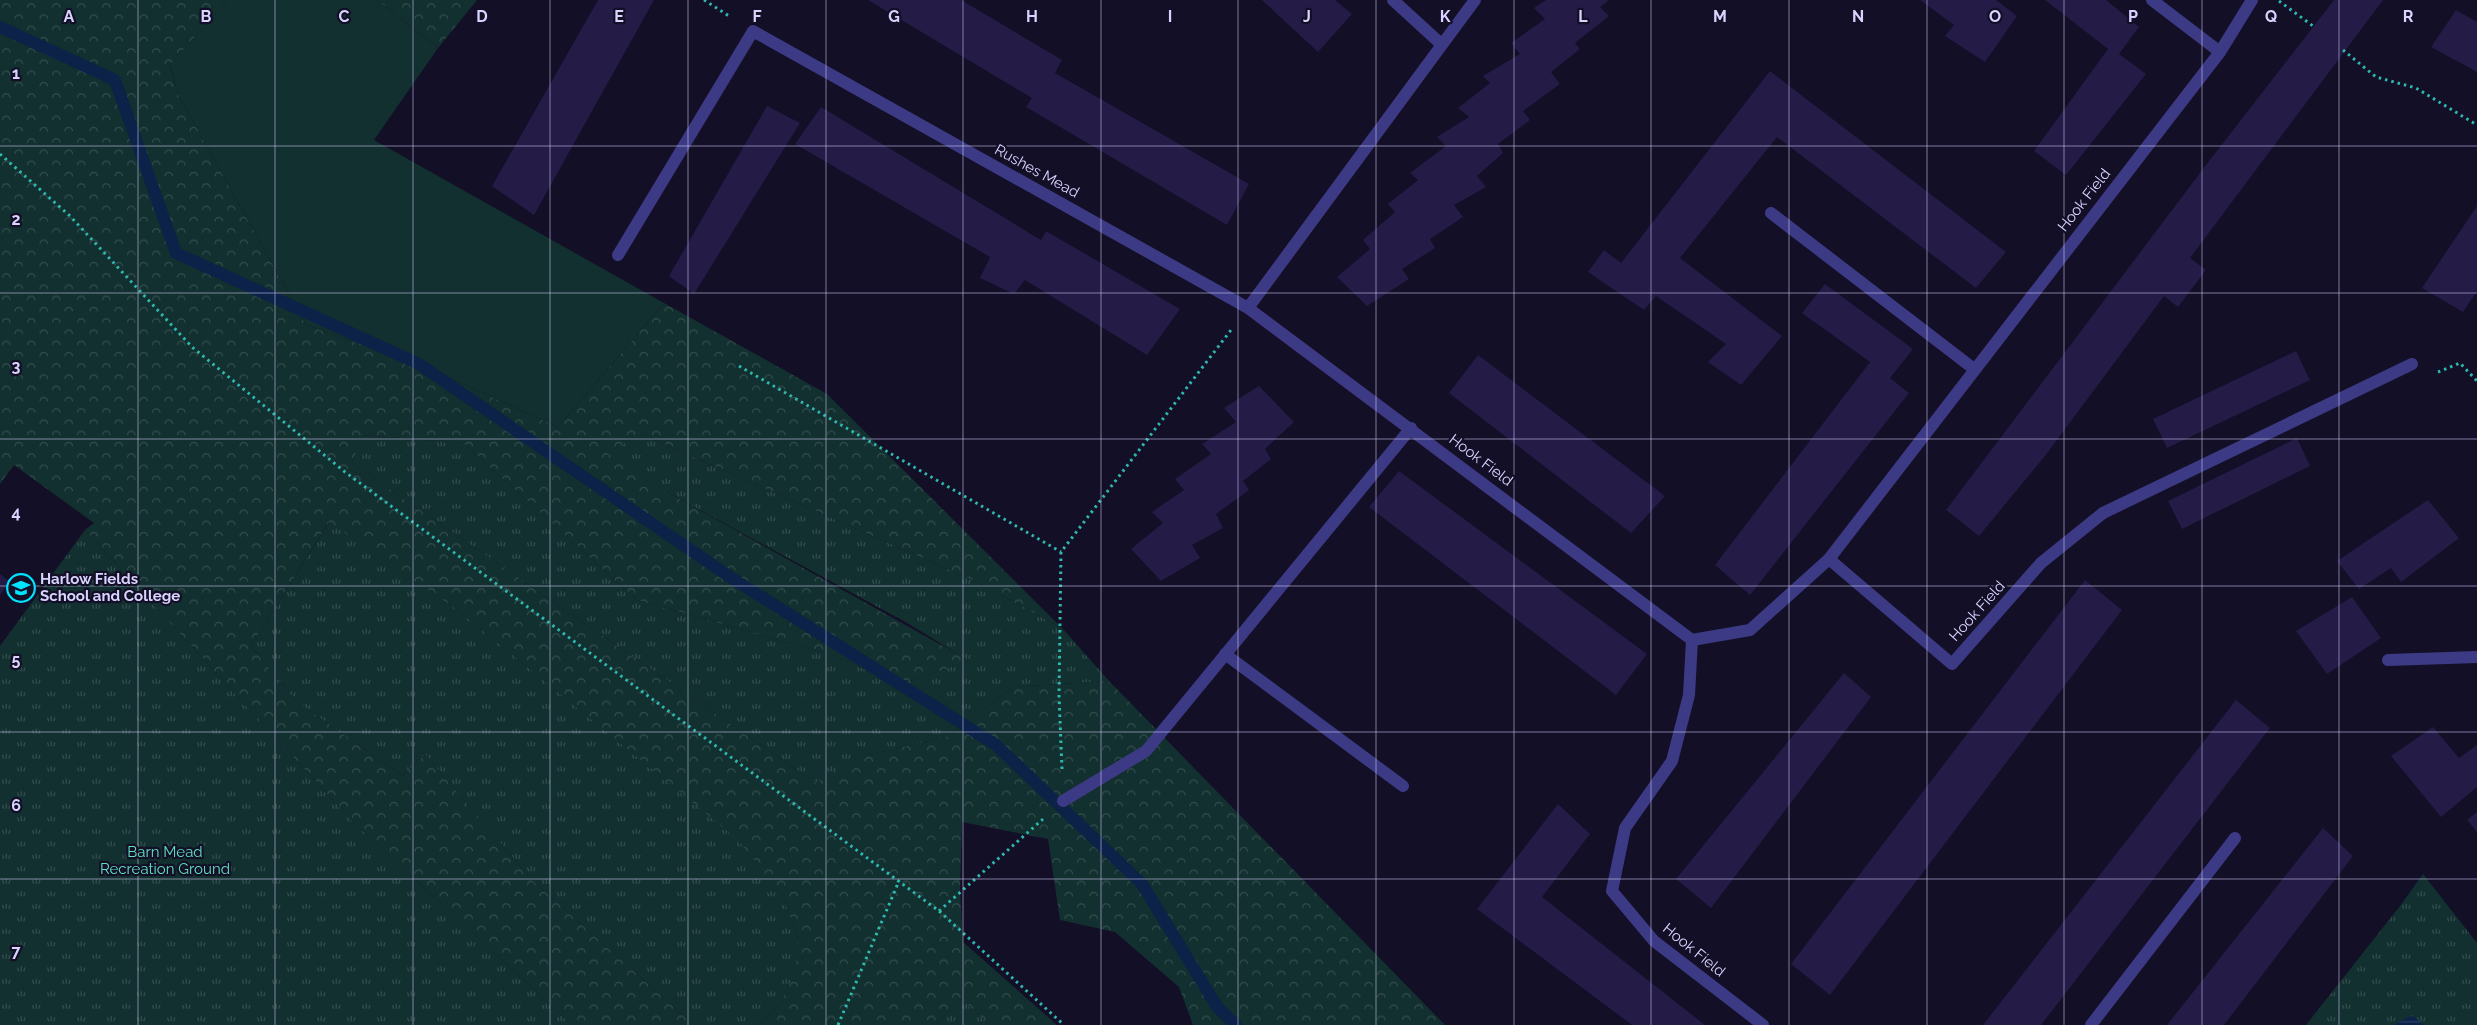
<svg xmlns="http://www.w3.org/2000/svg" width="2477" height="1025" font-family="Raleway,sans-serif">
<defs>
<pattern id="grass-tufts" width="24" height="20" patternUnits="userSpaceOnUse" patternTransform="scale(1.25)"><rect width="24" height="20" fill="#12302f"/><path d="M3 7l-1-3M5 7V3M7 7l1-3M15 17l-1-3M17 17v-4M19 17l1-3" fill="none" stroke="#344d4e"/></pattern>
<pattern id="forest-crowns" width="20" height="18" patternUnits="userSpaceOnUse" patternTransform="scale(1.25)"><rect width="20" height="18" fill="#12302f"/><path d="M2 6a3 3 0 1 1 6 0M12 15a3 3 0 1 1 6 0" fill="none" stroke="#344d4e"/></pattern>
<pattern id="water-rules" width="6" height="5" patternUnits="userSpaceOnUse" patternTransform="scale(1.25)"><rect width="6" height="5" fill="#0c2248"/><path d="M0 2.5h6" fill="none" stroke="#2f4163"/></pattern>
</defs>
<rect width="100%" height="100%" fill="#130f26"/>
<path fill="url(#grass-tufts)" d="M639,433L977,582L1062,628L1109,681L1013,687L949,736L850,760L816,783L352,463L362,435L463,443L637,600L839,657L897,685L969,661L909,624L667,492L606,456Z
M330,521L459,611L737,838L782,894L798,939L797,968L782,1001L764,1020L753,1025H694L532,880L425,754L403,776L297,702L251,646Z
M85,530L354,823L572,1025H0V646Z
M2423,874L2477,943V1025H2306L2400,906Z
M960,998L990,1025H936Z"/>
<path fill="url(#forest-crowns)" d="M0,0H227L170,66L179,96L306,325L419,364L558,427L664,303L827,394L1062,628L977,582L639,433L607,456L667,492L970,661L897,685L839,657L637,600L463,443L363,435L352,463L816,783L849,760L949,736L1013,687L1109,681L1445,1025H1193L1179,987L1115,932L1060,920L1048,839L962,822L960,889L963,942L1057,1025H990L960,998L936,1025H753L764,1020L782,1001L796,968L798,939L782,894L737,839L459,611L329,522L251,646L297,702L403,776L425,754L532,880L694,1025H572L354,823L85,530L94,523L14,465L0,484Z
M377,0H477L438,48Z"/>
<path fill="#12302f" d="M227,0H377L438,48L374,140L664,303L558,427L419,364L306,325L179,96L170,65Z"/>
<path fill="url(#water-rules)" d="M2412,1015L2424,1025H2394Z"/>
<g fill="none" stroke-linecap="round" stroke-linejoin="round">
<path stroke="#0c2248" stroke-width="12" d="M0,27L115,80L176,253L419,364L730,577L996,745L1142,884L1218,1008L1236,1025"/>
</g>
<path fill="#241b47" d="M598,0H654L534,215L492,186Z
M868,0H961L1062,60L1055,73L1249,184L1227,225L1026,107L1032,98Z
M1262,0H1335L1352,14L1318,52Z
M1546,0H1609L1600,7L1609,16L1575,43L1580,49L1551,72L1560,84L1523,111L1530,120L1498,144L1503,153L1477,176L1486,187L1454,205L1463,217L1430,239L1435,248L1402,269L1409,279L1367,306L1337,277L1370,249L1363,240L1395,212L1388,204L1418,180L1410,173L1446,146L1437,137L1469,117L1458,108L1490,83L1483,76L1520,54L1511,43L1545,19L1534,8Z
M1920,0H1996L2017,16L1985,62L1945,36L1954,25Z
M2045,0H2106L2139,27L2119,54L2146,74L2066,175L2034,151L2108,49Z
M2334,0H2383L2190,258L2206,270L2178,307L2164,296L2045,456L1979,536L1946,510L2206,165Z
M2456,10L2477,22V72L2431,47Z
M1770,71L2006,252L1976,288L1777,137L1680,258L1782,336L1741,385L1708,362L1726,344L1656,296L1644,310L1588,272L1604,250L1621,263Z
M767,106L800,123L694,294L669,276Z
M821,107L1041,240L1046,231L1180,309L1147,355L1025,280L1014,294L980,278L990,257L795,144Z
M2477,206V291L2463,312L2422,288Z
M1825,284L1913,349L1890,378L1909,393L1750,595L1715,565L1870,362L1802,313Z
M2296,351L2310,380L2167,448L2153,419Z
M1478,355L1665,496L1631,533L1449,393Z
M1259,386L1294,422L1265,449L1271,459L1243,481L1249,490L1216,514L1223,528L1192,545L1200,558L1161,581L1131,549L1163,523L1152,512L1184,490L1175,479L1211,454L1202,444L1236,422L1224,408Z
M2297,438L2310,466L2182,529L2168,501Z
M1399,471L1647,654L1616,695L1369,507Z
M2428,500L2459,538L2401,582L2391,568L2359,589L2337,561Z
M0,574L10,582L0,595Z
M2085,580L2122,610L1830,995L1791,964Z
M2352,597L2381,638L2327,674L2296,631Z
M1844,673L1871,697L1711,908L1676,879Z
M2236,700L2270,728L2041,1025H1983Z
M2433,727L2459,758L2477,745V787L2441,817L2391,756Z
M1558,804L1590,834L1542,897L1705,1025H1632L1477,909Z
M2477,812V832L2467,820Z
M2323,828L2353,856L2224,1025H2167Z"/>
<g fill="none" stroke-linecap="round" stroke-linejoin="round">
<path stroke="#2fb8b0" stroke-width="3" stroke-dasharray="2.5 4" stroke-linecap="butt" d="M704,0L729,16
M2279,1L2313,26
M2343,50L2376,77L2416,88L2477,125
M0,154L70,216L192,347L345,472L939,911L1064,1025
M739,366L1061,552
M2438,372L2460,363L2477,381
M1062,769L1059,696L1061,552L1231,330
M939,911L1043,819
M838,1025L899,881"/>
<path stroke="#3d3a85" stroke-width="12" d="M2103,513L2412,364
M1225,654L1403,786
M1063,801L1146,751L1411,428"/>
<path stroke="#3d3a85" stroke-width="12" d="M1393,0L1441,44
M2152,0L2220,52
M1771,213L1974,369
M618,255L753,31L1248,308L1475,0
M1248,308L1692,640L1750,630L1829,559L2220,52L2252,0
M1829,559L1952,664L2041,563L2103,513
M1692,640L1689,695L1672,761L1625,828L1612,891L1654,941L1763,1025
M2388,660L2477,657
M2091,1025L2235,838"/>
</g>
<path fill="none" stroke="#d9d4ff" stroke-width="1" stroke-opacity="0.55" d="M138,0V1025M275,0V1025M413,0V1025M550,0V1025M688,0V1025M826,0V1025M963,0V1025M1101,0V1025M1238,0V1025M1376,0V1025M1514,0V1025M1651,0V1025M1789,0V1025M1927,0V1025M2064,0V1025M2202,0V1025M2339,0V1025M0,146H2477M0,293H2477M0,439H2477M0,586H2477M0,732H2477M0,879H2477"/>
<defs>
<symbol id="school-ring" viewBox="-11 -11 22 22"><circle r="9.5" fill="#130f26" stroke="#00e5ff" stroke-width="1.5"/><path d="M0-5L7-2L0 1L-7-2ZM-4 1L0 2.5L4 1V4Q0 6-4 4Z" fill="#00e5ff"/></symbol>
</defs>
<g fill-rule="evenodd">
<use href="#school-ring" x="5" y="572" width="32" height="32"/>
</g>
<g text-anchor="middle" stroke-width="4.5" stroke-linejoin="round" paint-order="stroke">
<g font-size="15" fill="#d9d4ff" stroke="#130f26">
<text transform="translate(1037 171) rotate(29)" y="5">Rushes Mead</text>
<text transform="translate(2084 200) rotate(-52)" y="5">Hook Field</text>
<text transform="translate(1481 460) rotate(37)" y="5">Hook Field</text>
<text transform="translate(1977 611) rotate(-48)" y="5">Hook Field</text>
<text transform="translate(1694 950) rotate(39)" y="5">Hook Field</text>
</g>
<g font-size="15" font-weight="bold" fill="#d9d4ff" stroke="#130f26" text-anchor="start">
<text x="40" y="584">Harlow Fields<tspan x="40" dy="17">School and College</tspan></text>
</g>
<g font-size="15" fill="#5fe0c0" stroke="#130f26">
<text x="165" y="857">Barn Mead<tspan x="165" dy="17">Recreation Ground</tspan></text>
</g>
</g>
<g font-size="16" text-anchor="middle" font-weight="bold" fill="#d9d4ff" stroke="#130f26" stroke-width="4.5" stroke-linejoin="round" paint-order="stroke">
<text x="69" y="22">A</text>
<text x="206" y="22">B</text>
<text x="344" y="22">C</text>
<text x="482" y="22">D</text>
<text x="619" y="22">E</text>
<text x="757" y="22">F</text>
<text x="894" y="22">G</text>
<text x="1032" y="22">H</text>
<text x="1170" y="22">I</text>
<text x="1307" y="22">J</text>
<text x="1445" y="22">K</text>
<text x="1583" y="22">L</text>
<text x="1720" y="22">M</text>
<text x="1858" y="22">N</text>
<text x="1995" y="22">O</text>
<text x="2133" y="22">P</text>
<text x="2271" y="22">Q</text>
<text x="2408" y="22">R</text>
<text x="16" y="79">1</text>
<text x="16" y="225">2</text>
<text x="16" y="372">3</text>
<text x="16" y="518">4</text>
<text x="16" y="665">5</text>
<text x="16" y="811">6</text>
<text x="16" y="957">7</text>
</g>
</svg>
